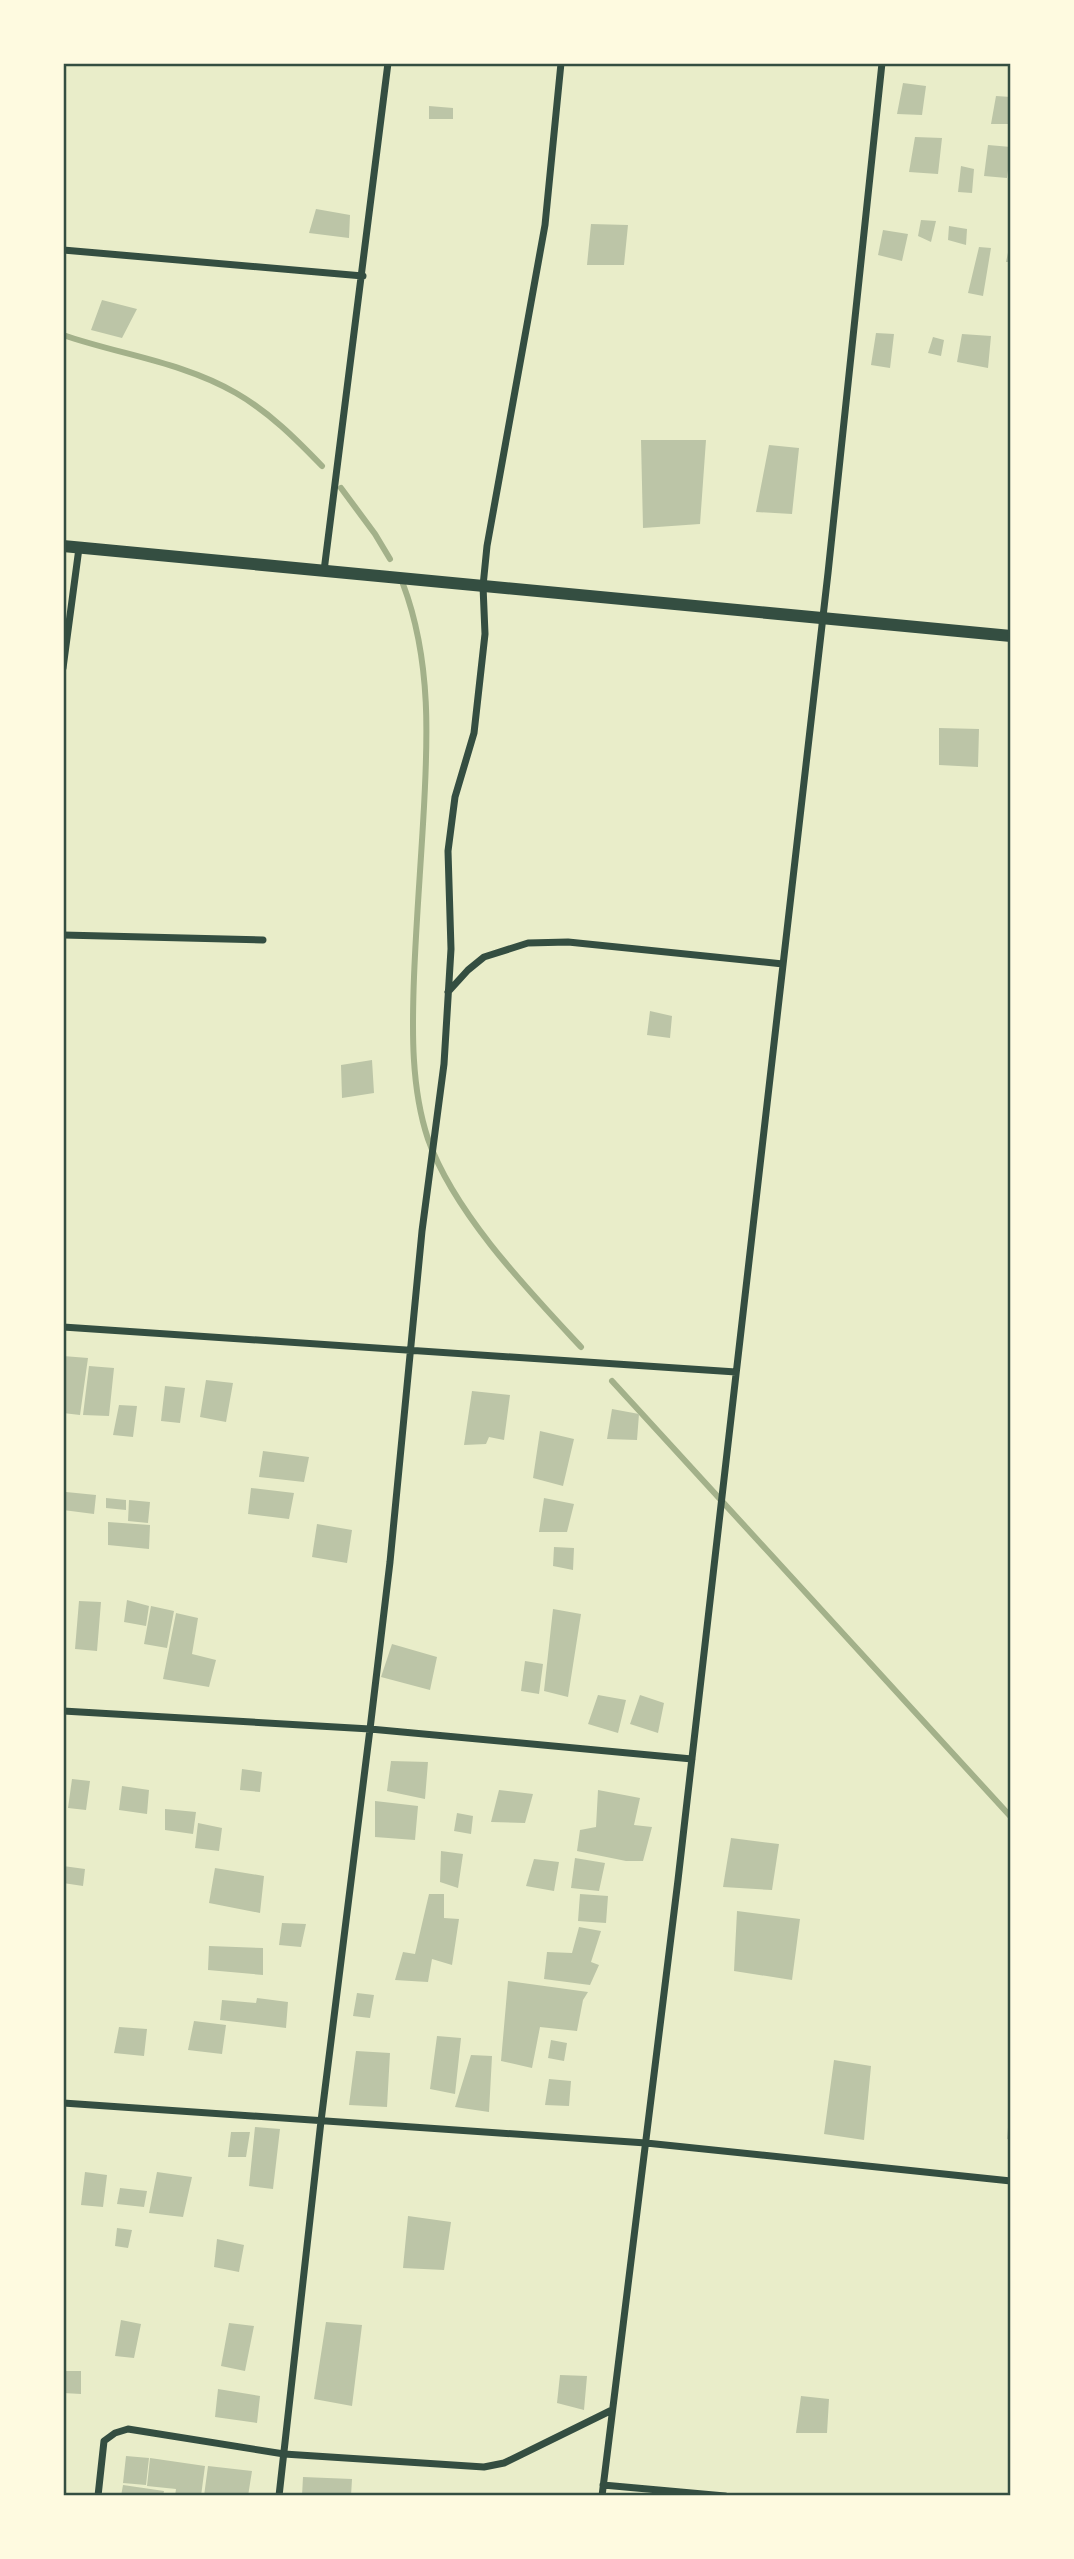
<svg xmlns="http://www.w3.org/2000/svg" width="1074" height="2559" font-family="Manrope,sans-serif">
<rect width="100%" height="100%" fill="#e9edc9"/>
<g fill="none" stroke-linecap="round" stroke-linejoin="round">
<path stroke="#a3b18a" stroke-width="6" d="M63,335C121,355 183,362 236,393C269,412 296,439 322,466
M341,488L375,534L390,559
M403,584C432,661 428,742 423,824C420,875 416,926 414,977C412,1030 411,1088 428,1139C454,1213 528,1290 581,1347
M612,1381L1011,1817"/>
</g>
<path fill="#bcc5a7" d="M903,83L926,86L922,115L897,114Z
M996,96L1011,97V124H991Z
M429,106L453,108V119H429Z
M915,137L942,138L938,174L909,172Z
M988,145L1011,147L1007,178L984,176Z
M961,166L974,169L972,193L958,192Z
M316,209L350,215L349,238L309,233Z
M921,220L936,221L931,242L918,236Z
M591,224L628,225L624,265H587Z
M949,226L967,229L966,245L948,240Z
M883,230L908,234L902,261L878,255Z
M1010,243H1011V262H1006Z
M979,247L991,248L983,296L968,293Z
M102,300L137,309L122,338L91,330Z
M876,333L894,334L890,368L871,365Z
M962,334L991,336L988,368L957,362Z
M933,337L944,340L941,356L928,353Z
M641,440H706L700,524L643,528Z
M769,445L799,448L792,514L756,512Z
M939,728L979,729L978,767L939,765Z
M650,1011L672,1016L670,1038L647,1035Z
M372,1060L374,1093L342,1098L341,1065Z
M63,1356L88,1358L80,1415L63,1413Z
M89,1366L114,1368L109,1416L83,1415Z
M206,1380L233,1383L226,1422L200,1417Z
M165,1386L185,1388L180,1423L161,1421Z
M472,1391L510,1395L504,1440L489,1437L486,1444L464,1445Z
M119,1405L137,1406L133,1437L113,1435Z
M612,1409L639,1414L637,1440L607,1439Z
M540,1431L574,1439L563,1486L533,1478Z
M263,1451L309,1457L304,1482L259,1477Z
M251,1488L294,1493L289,1519L248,1514Z
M66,1492L96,1495L94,1514L63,1510Z
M106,1498L126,1500V1510L106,1508Z
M544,1498L574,1504L567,1532H539Z
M129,1500L150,1502L148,1523L128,1521Z
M108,1522L150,1525L149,1549L108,1545Z
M317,1524L352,1530L347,1563L312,1557Z
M554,1547L574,1548L573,1570L553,1566Z
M127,1600L149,1606L146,1626L124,1622Z
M79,1601L101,1602L97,1651L75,1649Z
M151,1606L174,1611L167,1648L144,1644Z
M553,1609L581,1614L568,1697L544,1691Z
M176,1613L198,1618L192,1654L216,1660L209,1687L163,1679Z
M392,1644L437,1657L430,1690L381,1677Z
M525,1661L543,1664L539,1694L521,1691Z
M598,1695L626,1700L618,1733L588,1724Z
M640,1695L664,1703L658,1733L630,1724Z
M391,1761L428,1762L425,1799L387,1791Z
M242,1769L262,1772L260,1792L240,1790Z
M72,1779L90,1781L86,1810L68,1808Z
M122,1786L149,1790L147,1814L119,1810Z
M499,1790L533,1794L525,1823L491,1822Z
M598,1790L640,1798L634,1825L652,1827L643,1861H626L577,1851L580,1830L596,1827Z
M375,1801L418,1806L415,1840L375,1837Z
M165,1809L196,1812L193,1834L165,1830Z
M457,1813L473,1816L471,1834L454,1831Z
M198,1823L222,1828L219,1851L195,1848Z
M731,1838L779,1844L772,1890L723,1887Z
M441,1851L463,1854L458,1888L440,1882Z
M575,1858L605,1863L599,1891L571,1888Z
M534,1859L559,1862L554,1891L526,1886Z
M63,1866L85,1869L83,1886L63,1883Z
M215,1868L264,1876L260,1913L209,1903Z
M429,1894H444V1918L459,1919L452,1965L432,1959L428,1982L395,1980L403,1952L415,1954Z
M580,1894L608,1896L606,1923L578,1921Z
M737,1911L800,1919L792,1980L734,1971Z
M282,1923L306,1924L301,1947L279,1945Z
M579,1927L601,1931L591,1962L599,1965L590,1985L544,1979L547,1952L572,1953Z
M209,1946L263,1948V1975L208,1970Z
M508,1981L588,1992L583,2000L577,2031L540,2027L532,2068L501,2061Z
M357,1993L374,1995L370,2018L353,2016Z
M257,1998L288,2002L286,2028L220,2020L222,2000L256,2003Z
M194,2021L226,2025L222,2054L188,2050Z
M119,2027L147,2029L144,2056L114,2053Z
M437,2036L461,2038L455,2094L430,2089Z
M551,2040L567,2043L564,2061L548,2058Z
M356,2051L390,2053L387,2107L349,2105Z
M471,2055L492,2056L489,2112L455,2107Z
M834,2060L871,2066L864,2140L824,2134Z
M549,2079L571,2081L569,2106L545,2105Z
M1009,2116H1011V2140L1007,2139Z
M255,2127L280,2129L273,2189L249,2186Z
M231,2132H250L246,2157H228Z
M85,2172L107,2175L103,2207L81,2205Z
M157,2172L192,2177L183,2217L149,2213Z
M120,2188L147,2191L144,2207L117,2204Z
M408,2216L451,2222L444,2270L403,2268Z
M117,2228L132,2230L128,2248L115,2246Z
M217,2239L244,2245L239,2272L214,2267Z
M121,2320L141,2324L134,2358L115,2356Z
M326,2322L362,2325L352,2406L314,2399Z
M229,2323L254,2326L245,2371L221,2366Z
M63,2371H81V2394L63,2393Z
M560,2375L587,2376L584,2410L557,2403Z
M218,2389L260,2396L257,2423L215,2417Z
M801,2396L829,2399L827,2433H796Z
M126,2456L149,2458L146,2485L123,2483Z
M150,2458L205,2466L201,2496H175L176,2489L147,2486Z
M208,2466L252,2471L248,2496H204Z
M303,2477L352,2479L351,2496H302Z
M123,2485L164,2491L163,2496H121Z"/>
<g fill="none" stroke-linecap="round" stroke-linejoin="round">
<path stroke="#344e41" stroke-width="7" d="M63,250L363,276
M324,571L388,63
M63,668L79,548
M63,935L263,940
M448,992L468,970L484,957L528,943L568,942L783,964
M63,1327L736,1372
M63,1711L370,1729L692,1759
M63,2103L646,2143L1011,2181
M603,2485L725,2496
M98,2496L104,2441L115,2433L128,2429L284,2454L484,2467L504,2463L612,2410
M279,2496L321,2121L370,1729L390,1562L422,1231L444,1064L451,949L448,851L455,797L474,733L485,634L483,586L487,546L545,225L561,63
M602,2496L678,1880L828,573L882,63"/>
<path stroke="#344e41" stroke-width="12" d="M63,546L1011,636"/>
</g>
<rect width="1074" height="2559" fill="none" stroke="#fefae0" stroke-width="130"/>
<rect x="65" y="65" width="944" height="2429" fill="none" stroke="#344e41" stroke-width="2.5"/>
</svg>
